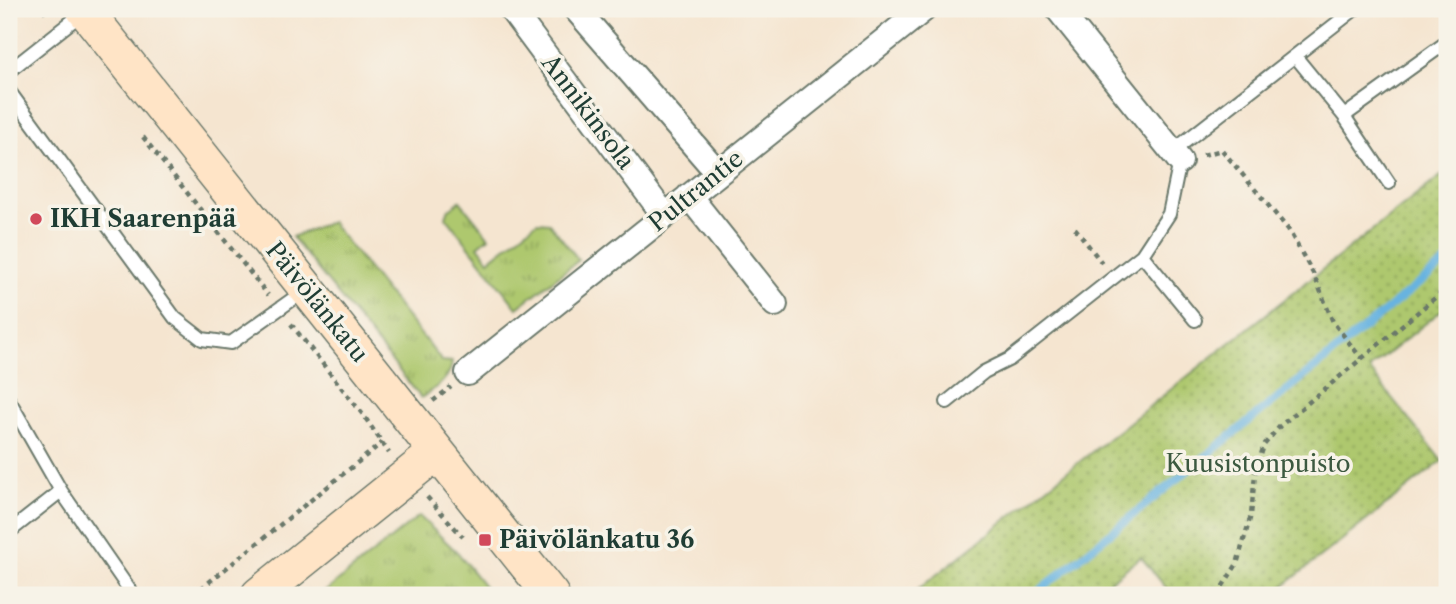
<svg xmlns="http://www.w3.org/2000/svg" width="1456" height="604" font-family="'Libre Caslon Text',serif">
<defs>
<pattern id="grass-tufts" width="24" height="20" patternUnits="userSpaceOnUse" patternTransform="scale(1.75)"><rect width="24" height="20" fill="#aec86e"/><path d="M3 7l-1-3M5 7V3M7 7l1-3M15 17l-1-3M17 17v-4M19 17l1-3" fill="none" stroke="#8da45b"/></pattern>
<pattern id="park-dots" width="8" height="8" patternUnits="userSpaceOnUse" patternTransform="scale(1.75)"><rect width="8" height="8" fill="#aec86e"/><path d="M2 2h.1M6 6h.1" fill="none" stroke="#8da45b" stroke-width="1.8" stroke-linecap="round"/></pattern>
</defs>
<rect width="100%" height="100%" fill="#f7f3e8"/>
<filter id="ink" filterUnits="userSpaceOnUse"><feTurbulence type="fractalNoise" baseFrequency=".0143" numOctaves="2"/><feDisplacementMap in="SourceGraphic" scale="14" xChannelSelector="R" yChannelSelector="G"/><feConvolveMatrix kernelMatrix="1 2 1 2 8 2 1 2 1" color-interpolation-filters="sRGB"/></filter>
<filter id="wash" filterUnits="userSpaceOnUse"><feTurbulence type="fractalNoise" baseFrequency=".00686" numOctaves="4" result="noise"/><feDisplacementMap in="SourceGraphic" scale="28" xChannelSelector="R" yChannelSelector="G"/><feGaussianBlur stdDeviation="1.57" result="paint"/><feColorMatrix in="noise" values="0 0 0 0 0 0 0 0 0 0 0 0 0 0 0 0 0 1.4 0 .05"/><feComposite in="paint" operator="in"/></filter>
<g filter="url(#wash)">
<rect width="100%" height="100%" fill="#f5e5d0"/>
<path fill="url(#grass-tufts)" stroke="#668251" stroke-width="2" d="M460,201L489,237L478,246L489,260L537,222L549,223L579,260L517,308L446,217L448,210Z
M331,222L442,361L452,362C451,379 434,389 421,398L292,237Z
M419,516L458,553L491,595H321Z"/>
<path fill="url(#park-dots)" stroke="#668251" stroke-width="2" d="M1447,171V306L1369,369L1442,461L1272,595H1172L1141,557L1092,595H911Z"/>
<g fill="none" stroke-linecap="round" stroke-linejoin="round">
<path stroke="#67b3e0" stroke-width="8" d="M1034,595L1447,261"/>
</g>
</g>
<g filter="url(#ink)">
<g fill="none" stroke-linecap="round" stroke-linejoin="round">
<defs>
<path id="lane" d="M1295,56L1344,116L1447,42
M9,71L85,11
M9,91L175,318L202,339L231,343L307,289
M1344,116L1389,183
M1173,151L1355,9
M1142,255L1195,320
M9,400L61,491L133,595
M947,402L984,372L1010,359L1142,255L1169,214L1180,161
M9,532L61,491"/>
<path id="street" d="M511,9L665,216
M576,9L718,173
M1058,9L1180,161
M689,196L775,304
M468,373L924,9"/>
<path id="secondary" d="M84,9L551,595
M259,595L437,452"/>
</defs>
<use href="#lane" stroke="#6a786b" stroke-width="16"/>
<use href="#street" stroke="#6a786b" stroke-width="28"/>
<use href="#secondary" stroke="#6a786b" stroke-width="38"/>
<path stroke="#6a786b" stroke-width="4.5" stroke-dasharray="5 5" stroke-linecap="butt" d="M43,9L49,17
M143,137L268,295
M1203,155L1222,150L1288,229L1314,275L1333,322L1361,358
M1075,228L1102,263
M291,324L364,416L389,453
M433,401L451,387
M427,497L463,537
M193,595L383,442
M1217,595L1237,564L1251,515L1255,474L1264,445L1280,426L1447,288"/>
<use href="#lane" stroke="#fff" stroke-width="12"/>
<use href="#street" stroke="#fff" stroke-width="24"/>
<use href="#secondary" stroke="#ffe4c6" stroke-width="35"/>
</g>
</g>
<g fill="#d1495b" stroke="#f7f3e8" stroke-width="2.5">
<circle cx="36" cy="219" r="7"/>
<rect x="478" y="533" width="14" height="14" rx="3.5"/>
</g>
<g text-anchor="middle" stroke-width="7" stroke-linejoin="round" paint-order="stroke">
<g font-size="24" fill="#1f3d34" stroke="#f7f3e8">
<text transform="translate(588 112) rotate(53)" y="8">Annikinsola</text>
<text transform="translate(696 191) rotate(-39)" y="8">Pultrantie</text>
<text transform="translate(317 302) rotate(51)" y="8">Päivölänkatu</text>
</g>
<g font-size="24" font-weight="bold" fill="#1f3d34" stroke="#f7f3e8" text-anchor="start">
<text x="50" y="227">IKH Saarenpää</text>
<text x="499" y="548">Päivölänkatu 36</text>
</g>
<g font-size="24" fill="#3c5940" stroke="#f7f3e8">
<text x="1258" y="472">Kuusistonpuisto</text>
</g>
</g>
<rect width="1456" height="604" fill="none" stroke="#f7f3e8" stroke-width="35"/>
</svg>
